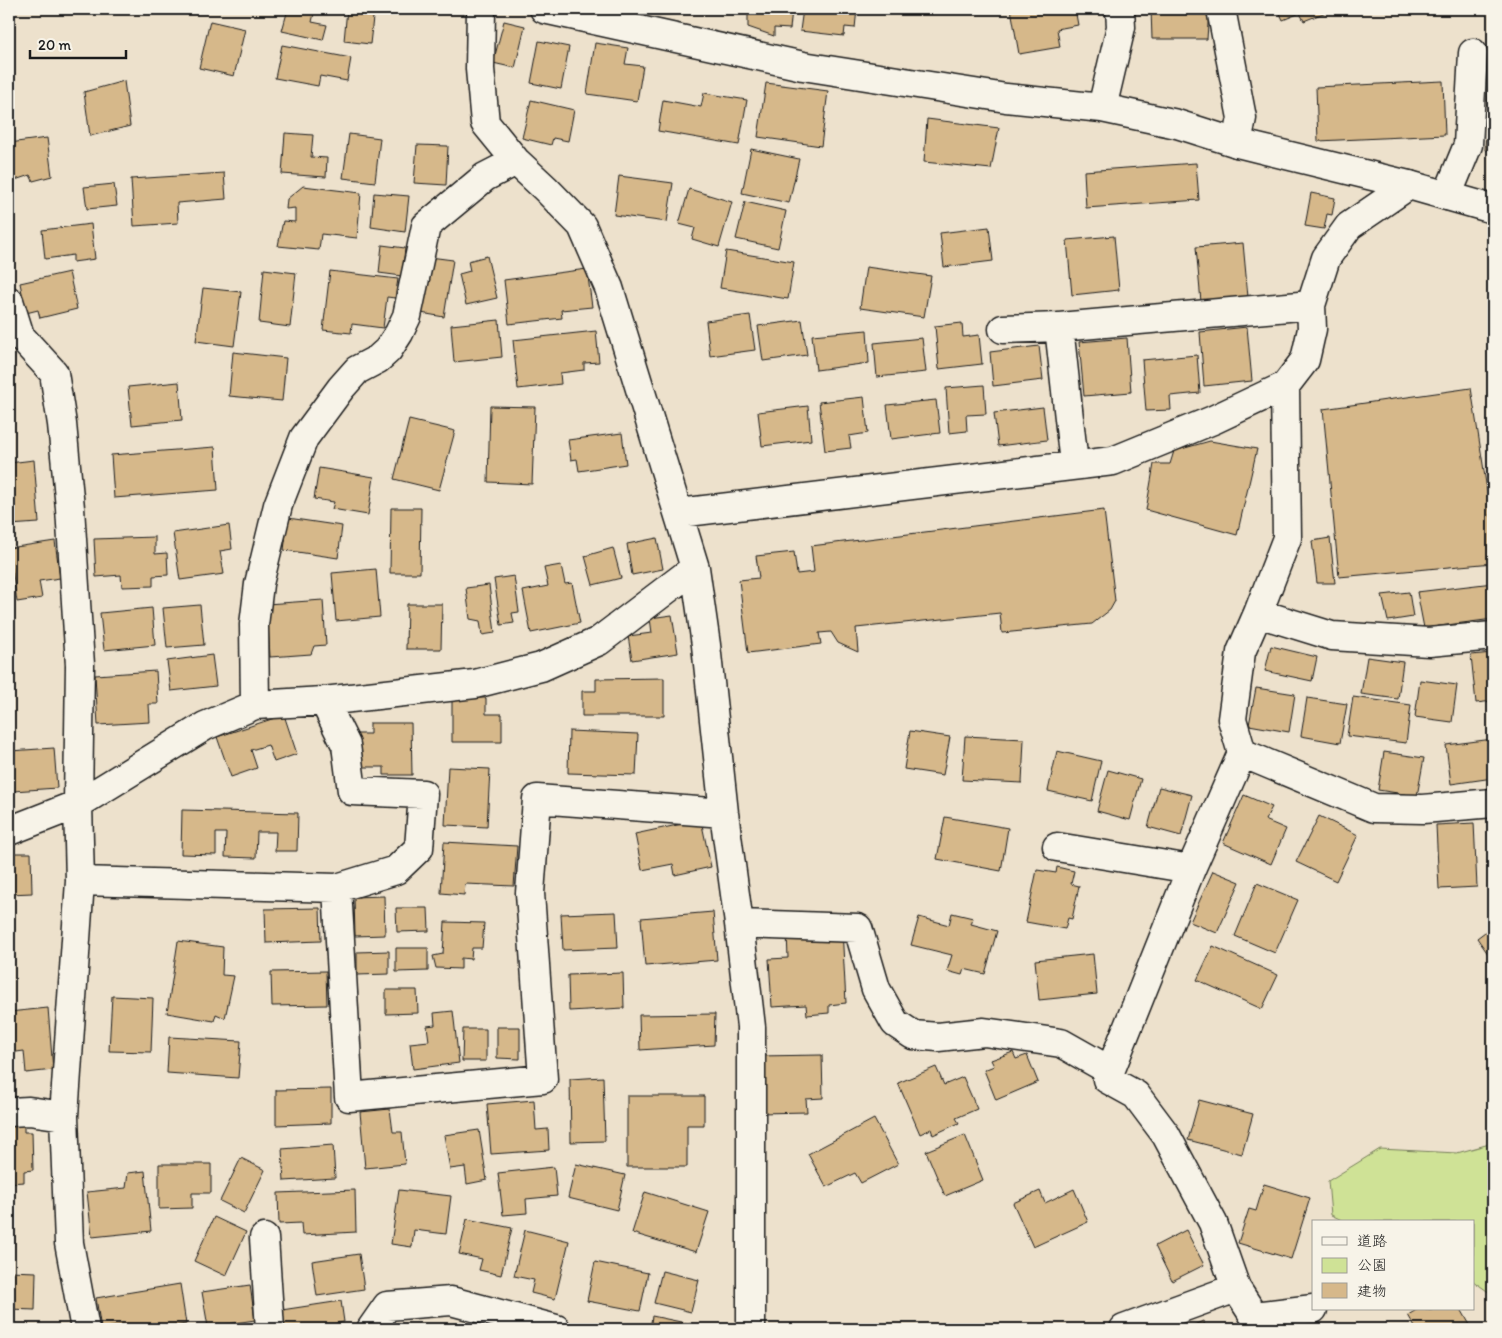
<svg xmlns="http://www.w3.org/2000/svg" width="1502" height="1338" font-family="Itim,'Klee One',sans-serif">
<rect width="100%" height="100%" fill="#ede1cc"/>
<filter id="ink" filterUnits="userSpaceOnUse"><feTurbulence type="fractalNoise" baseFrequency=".02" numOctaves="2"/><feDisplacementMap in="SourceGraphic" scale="10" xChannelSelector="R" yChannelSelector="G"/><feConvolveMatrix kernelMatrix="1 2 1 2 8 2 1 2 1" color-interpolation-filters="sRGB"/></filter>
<g filter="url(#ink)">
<path fill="#cfe296" stroke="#767f59" d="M1493,1143V1299L1490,1293L1473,1281V1222H1346L1331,1215L1328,1181L1380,1149L1457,1153Z"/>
<path fill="#d6b88a" stroke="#1c1c1c" d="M288,9H315L312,22L327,25L323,40L282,31Z
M347,9H374L370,44L344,41Z
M748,9H792L790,29L774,28V36L748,27Z
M803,9H857L855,28L845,27L844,36L800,31Z
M1011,9H1075L1078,25L1057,29L1060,47L1019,54Z
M1151,9H1209L1207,39H1152Z
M1278,9H1333L1304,21L1300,13L1283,20Z
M210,21L245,29L234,76L199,68Z
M504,21L525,26L515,68L493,63Z
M539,41L569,47L561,89L531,83Z
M595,43L628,48L625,64L643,66L637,101L587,94Z
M282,45L351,58L347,81L320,76L318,86L275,78Z
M1491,47H1493V150H1485Z
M124,81L130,126L90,136L84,92Z
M1443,81L1445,135L1318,141L1316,87Z
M766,83L828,91L821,146L758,137Z
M704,93L747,100L739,145L658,131L663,100L701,107Z
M531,100L574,110L568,141L553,138L551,145L522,138Z
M927,119L999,128L991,169L924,162Z
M285,133L313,135L311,157L327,158L326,177L282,174Z
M349,134L380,138L375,182L343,178Z
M47,138L52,176L33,181L30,175L12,181L9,167V143Z
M417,145L448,146L446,185L414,183Z
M751,149L799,159L789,203L742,193Z
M1196,163L1199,200L1086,208L1084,171Z
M224,173L226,199L177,203L178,223L134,226L131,179Z
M619,176L673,183L667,222L614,215Z
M114,184L117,206L87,209L84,187Z
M303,186L361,193L357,238L321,234L319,250L278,246L283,221L295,222V208L286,209L287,199Z
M689,189L732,202L719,247L692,239L695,228L679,224Z
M374,193L409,196L405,232L371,227Z
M1311,193L1335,198L1332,215L1327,214L1324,229L1305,226Z
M745,202L786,211L778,248L736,239Z
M91,224L95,259L73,262V255L45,259L42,230Z
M989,227L993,261L944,267L940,233Z
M1114,236L1119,290L1072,295L1067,240Z
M1243,243L1248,297L1201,302L1196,247Z
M382,245L405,248L402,276L379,273Z
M726,251L794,262L788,299L720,288Z
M487,256L497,298L466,305L459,274L470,271L468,261Z
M430,257L453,260L444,317L421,313Z
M866,267L931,276L924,317L860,308Z
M264,269L296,273L290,327L259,323Z
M587,269L592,307L561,310L562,318L509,324L504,280Z
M330,271L398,279L395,298L387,297L383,328L352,324L351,333L323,330Z
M69,272L77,309L40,318L38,310L26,313L20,283Z
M203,288L241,292L234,346L196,341Z
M750,315L755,350L710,356L706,321Z
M499,320L502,357L454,362L451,325Z
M802,320L807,355L763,361L758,326Z
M962,323L963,337L979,335L982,364L939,369L935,326Z
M1247,327L1252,381L1204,386L1200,332Z
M867,330L869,363L816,370L812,335Z
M596,331L599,362L584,363V370L560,373L561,384L518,389L513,340Z
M922,338L926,372L877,377L874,343Z
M1127,338L1131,392L1084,396L1079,342Z
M1039,346L1043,380L993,386L990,352Z
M233,352L286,358L282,401L229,396Z
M1197,355L1200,393L1170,396L1171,410L1146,411L1142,360Z
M179,382L182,420L132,425L128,387Z
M984,385L986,414L966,415L967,431L949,433L946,388Z
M1471,388L1493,528V563L1339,577L1323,409Z
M864,397L868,433L849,436L851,448L825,451L819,402Z
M936,400L940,433L891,439L887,405Z
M490,406L535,407L532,484L488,482Z
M808,406L811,440L762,446L758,412Z
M1043,407L1047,440L998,446L994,413Z
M409,420L455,431L439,490L394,479Z
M622,433L626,464L579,471L577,459L571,460L568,440Z
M1210,441L1257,449L1237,535L1146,510L1154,464H1170L1174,451Z
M215,447L218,490L114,498L111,455Z
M34,460L39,523L9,525V463Z
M319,468L374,477L368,515L332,509L334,502L314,499Z
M391,508H421L420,573H390Z
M1104,510L1115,601L1110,610L1092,624L1002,633L1000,613L856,628L858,652L838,643L831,632L819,633L821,644L748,653L739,580L759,578L756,556L794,552L797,574L814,572L811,546Z
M288,518L342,526L338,558L284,550Z
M229,525L232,549L220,551L224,574L180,580L173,533Z
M155,537V554L167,553L168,575L153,576V586L122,587L121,575L96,577L94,539Z
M657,538L663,569L632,575L627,544Z
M1330,538L1335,583H1317L1312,541Z
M55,541L60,578L39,581L42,598L17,602L9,548Z
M613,548L621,578L593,585L585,556Z
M561,565L565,584L572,583L580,623L531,633L523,591L548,586L544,568Z
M376,569L380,617L336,621L332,573Z
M514,576L519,612L512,613L514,623L501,625L494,579Z
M1493,583V619L1424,628L1417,592Z
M489,585L495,633L482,635L480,621L470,619L466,588Z
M1409,592L1413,617L1388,621L1382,595Z
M323,600L326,645L314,646L311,654L270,657L267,604Z
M407,604H442L441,649H406Z
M200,605L204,645L167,648L163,608Z
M152,608L155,645L104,650L100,613Z
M672,615L678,653L632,660L628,636L652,633L650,618Z
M1271,646L1317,657L1312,681L1265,671Z
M1493,653V701L1476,703L1471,655Z
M212,655L216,686L171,691L167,661Z
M1367,657L1403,662L1398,699L1361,694Z
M156,671L158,704H149L150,722L98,725L95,675Z
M664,678V716H582V691H596V679Z
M1420,680L1457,685L1452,722L1415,717Z
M1256,688L1295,694L1289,732L1249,725Z
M1353,697L1411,705L1406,743L1347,736Z
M452,698H486V714H502V742H452Z
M1307,698L1347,704L1340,743L1301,736Z
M284,715L297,754L274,762L268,745L251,750L257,768L231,777L217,737Z
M370,723H411L412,775H384V767H357V734H370Z
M569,731L638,734L636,775L568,773Z
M910,731L950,737L943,775L904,769Z
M965,736L1024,739L1022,783L962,780Z
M1493,739V778L1451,784L1446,745Z
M54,748L57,788L13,791L10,751Z
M1057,751L1101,761L1092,801L1048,791Z
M1384,752L1424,758L1417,796L1378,790Z
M448,767L490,769L487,827L445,825Z
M1108,770L1141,779L1130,820L1097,811Z
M1159,787L1192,795L1181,836L1148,827Z
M1244,795L1272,807L1265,820L1286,829L1271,864L1223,843Z
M182,810L298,813L297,851H275L276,832H257L256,858L225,857L226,833H216V855L181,854Z
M1319,816L1358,835L1336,881L1296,862Z
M945,817L1008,828L1001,871L937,859Z
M701,820L711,867L675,875L673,864L642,870L635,834Z
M1474,823L1477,887L1439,889L1436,825Z
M444,842L517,846L514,886L465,884L464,895L441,893Z
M9,853H31L32,893L9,894Z
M1057,867L1074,871L1071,884L1079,886L1072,919L1068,918L1065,929L1026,922L1037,870L1056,873Z
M1213,871L1240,882L1217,933L1190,922Z
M1257,883L1298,900L1275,953L1235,936Z
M384,896L385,935L355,936L354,897Z
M320,908L321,941L266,943L265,909Z
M396,908H428L429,931L397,932Z
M616,912L618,948L563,950L561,914Z
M713,912L717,960L645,966L641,918Z
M952,913L973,918L971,924L997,931L985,974L964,969L962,975L947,971L952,955L911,945L919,917L949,925Z
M445,922L484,923L482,948H472L471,959L461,958V969L436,968L433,956L443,954Z
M1493,926V961L1477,938Z
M842,929L846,1003L829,1005V1013L807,1015L806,1005L772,1007L769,959L788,958L787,933Z
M178,941L223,947L222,975L234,976L225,1018L216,1014L214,1021L167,1013Z
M1213,946L1278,975L1262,1009L1197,980Z
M396,948H428V971L396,972Z
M389,951V974L357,975V952Z
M1093,954L1097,994L1039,1000L1035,960Z
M326,971L327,1005L272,1006L271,972Z
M623,973L624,1008L569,1011L568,975Z
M386,990H417L418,1013L386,1014Z
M112,996L153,998L151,1052L109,1051Z
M48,1008L53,1070L26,1073L24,1051L9,1053V1012Z
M453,1011L459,1063L413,1069L410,1043L429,1041L427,1026L435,1025L434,1013Z
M715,1014L714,1045L640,1050L639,1015Z
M497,1027H520V1059L497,1058Z
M463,1029H486V1061H462Z
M169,1037L241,1041L238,1078L167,1073Z
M1013,1052L1016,1059L1027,1055L1038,1082L996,1100L984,1070L994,1066L991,1060Z
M822,1055L823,1098L806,1099L807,1112L760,1113L758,1056Z
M936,1067L944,1085L963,1077L977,1109L956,1118L959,1123L933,1135L931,1129L920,1134L898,1083Z
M603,1077L605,1141L571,1142L570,1079Z
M331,1089V1123L276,1125V1090Z
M627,1096H704V1125H687V1167H627Z
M534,1100L536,1130L548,1129L549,1150L491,1154L487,1104Z
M1199,1100L1253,1114L1242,1154L1188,1140Z
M390,1109L393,1132H402L405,1164L365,1168L360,1112Z
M874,1119L898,1164L861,1183L855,1173L826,1187L808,1154Z
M9,1122H24V1132H32L33,1170L24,1171V1182L9,1183Z
M479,1130L487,1180L467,1184L465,1167L450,1169L444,1135Z
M965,1135L983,1180L945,1196L926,1151Z
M333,1145L335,1178L284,1181L282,1149Z
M241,1158L265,1170L244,1213L220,1201Z
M159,1164H211V1193H192V1208L159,1209Z
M576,1164L625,1175L617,1210L568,1198Z
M554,1167L557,1196L526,1199L527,1213L503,1215L498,1173Z
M145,1171L151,1231L92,1237L87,1192L126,1188L128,1173Z
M1264,1184L1310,1198L1291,1259L1238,1243L1249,1209L1256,1211Z
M1074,1189L1088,1222L1033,1247L1013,1203L1040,1191L1045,1203Z
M355,1190L356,1232L302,1235L301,1223L279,1224L278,1193Z
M399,1190L451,1196L446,1234L414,1230L412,1247L391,1244Z
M645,1192L709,1212L696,1252L632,1233Z
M214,1217L246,1232L226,1276L194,1261Z
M467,1219L512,1228L501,1275L479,1270L482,1259L459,1254Z
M525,1230L569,1241L555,1299L531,1293L534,1280L514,1276Z
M1186,1230L1204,1265L1172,1281L1155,1246Z
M359,1254L364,1289L317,1296L312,1261Z
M595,1262L648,1273L640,1311L587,1301Z
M9,1271L36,1272L35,1310L9,1309Z
M662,1271L699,1280L691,1312L654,1303Z
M180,1284L186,1324L153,1329H122V1325L101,1329L96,1298Z
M250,1285L255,1320L208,1327L202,1292Z
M341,1301L344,1322L325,1325L326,1329H277L275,1311Z
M1418,1309H1461L1470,1325L1463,1329H1416L1408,1315Z
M652,1316L705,1327V1329H650Z
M1203,1321L1207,1329H1185Z"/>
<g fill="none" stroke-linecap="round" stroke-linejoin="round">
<defs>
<path id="street" d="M481,9L480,69L485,123L516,161L546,189L582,226L609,288L695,568L706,645L724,813L739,924L751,1027V1329
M1221,9L1242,118L1237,143
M1447,196L1468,145L1473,53
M9,301L20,336L54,373L62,424L70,508L80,665L78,804L80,881L64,1116L69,1243L85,1329
M1059,327L1074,464
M1003,329L1059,327L1311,305
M1285,386L1287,538L1258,613L1241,652L1232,719L1242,753L1374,808L1423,809L1493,803
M679,513L1113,461L1213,420L1285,386L1305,360L1312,329L1311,305L1326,258L1349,226L1409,185
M1258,613L1332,636L1429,642L1493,636
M255,705L254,625L259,584L278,505L304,438L341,388L357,370L378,359L388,350L399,333L407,316L426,226L485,177L516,161
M9,831L78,804L205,726L255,705L324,701L475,684L541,667L599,641L695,568
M1057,847L1191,869L1107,1079
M1191,869L1242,753
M80,881L337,888L396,870L419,848L423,794L352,791L346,745L324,701
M337,888L349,1097L543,1079L530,893L537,799L724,813
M739,924L858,928L876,989L895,1023L913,1035L938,1037L984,1032L1061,1043L1107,1069V1079L1136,1095L1166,1135L1213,1223L1236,1288L1254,1316L1260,1329
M9,1112L29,1111L64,1116
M264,1238L270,1329
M1254,1316L1313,1309
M371,1329L387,1306L451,1301L556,1329
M1124,1329L1236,1288"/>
<path id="secondary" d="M544,9L803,66L1006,98L1102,108L1177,124L1237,143L1409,185L1493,209
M1102,108L1121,27L1120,9"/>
</defs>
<use href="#street" stroke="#1c1c1c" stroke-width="31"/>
<use href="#secondary" stroke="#1c1c1c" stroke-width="31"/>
<use href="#street" stroke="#f7f3e8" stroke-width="28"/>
<use href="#secondary" stroke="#f7f3e8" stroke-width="28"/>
</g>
</g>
<rect width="1502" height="1338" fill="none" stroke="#f7f3e8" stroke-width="30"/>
<rect x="15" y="15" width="1472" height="1308" fill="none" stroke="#1c1c1c" stroke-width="2" filter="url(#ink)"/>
<rect x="1312" y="1220" width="162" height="90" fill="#f7f3e8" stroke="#9f9d96"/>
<rect x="1322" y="1237" width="25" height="8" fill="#f7f3e8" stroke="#9f9d96"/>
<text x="1357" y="1246" font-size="15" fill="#1c1c1c">道路</text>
<rect x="1322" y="1258" width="25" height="15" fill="#cfe296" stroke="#9f9d96"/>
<text x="1357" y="1270" font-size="15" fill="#1c1c1c">公園</text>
<rect x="1322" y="1283" width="25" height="15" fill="#d6b88a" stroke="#9f9d96"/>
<text x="1357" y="1296" font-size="15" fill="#1c1c1c">建物</text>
<path d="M30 50v8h96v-8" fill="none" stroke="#1c1c1c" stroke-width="2.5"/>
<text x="38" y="50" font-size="15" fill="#1c1c1c" stroke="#f7f3e8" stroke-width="4" paint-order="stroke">20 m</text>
</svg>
